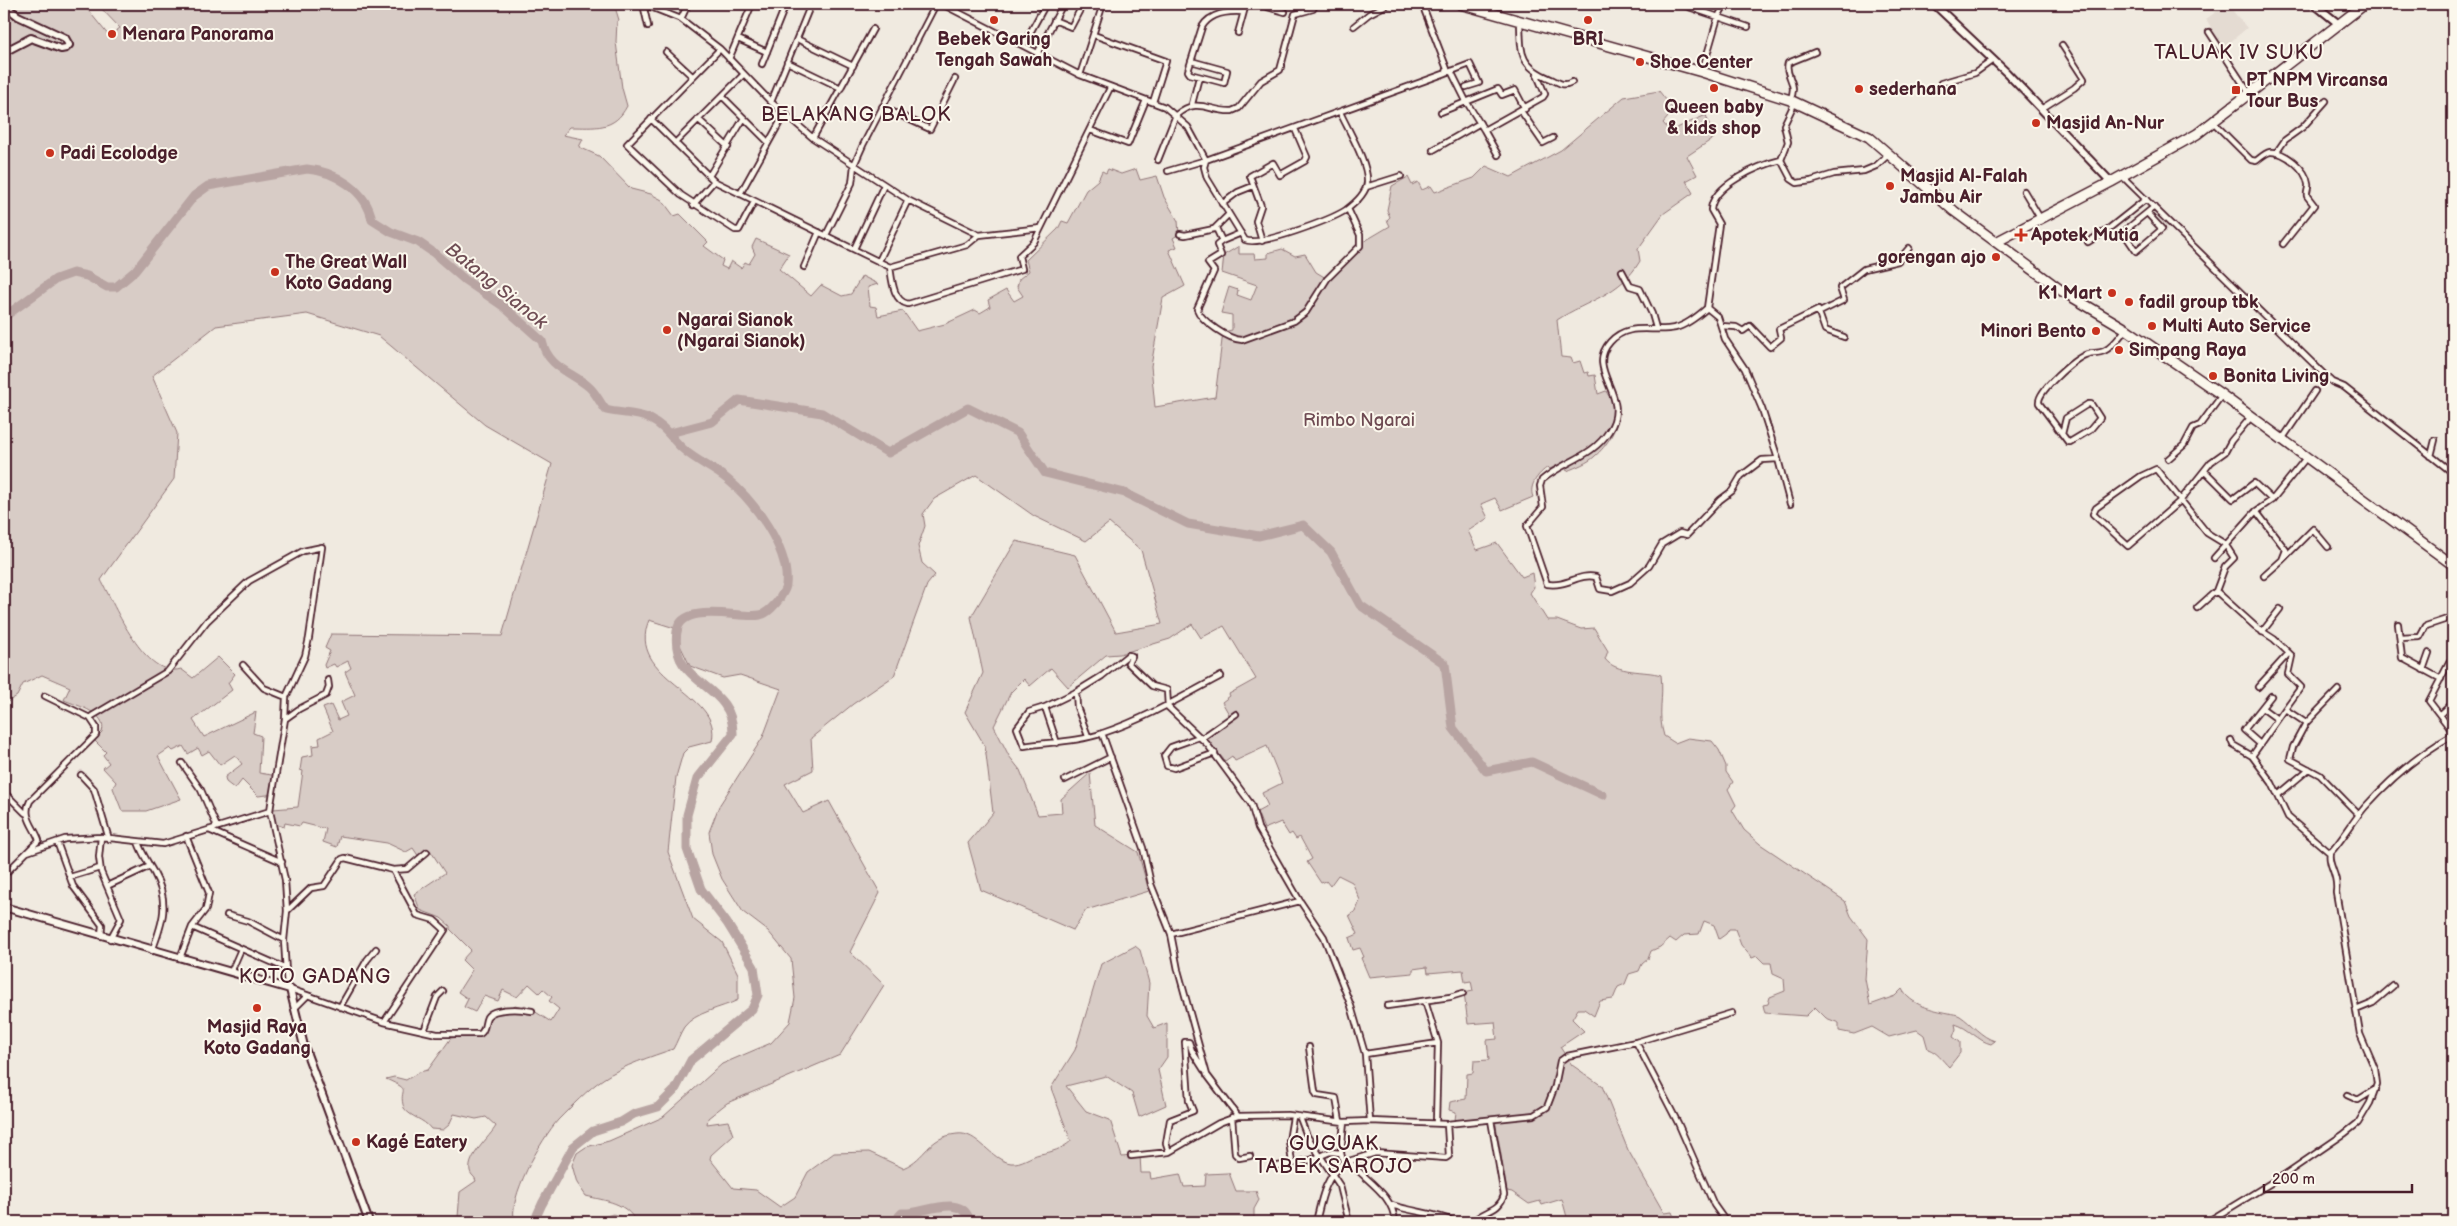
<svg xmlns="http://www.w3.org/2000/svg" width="2457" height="1226" font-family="'Balsamiq Sans',sans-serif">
<rect width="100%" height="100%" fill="#f0eae0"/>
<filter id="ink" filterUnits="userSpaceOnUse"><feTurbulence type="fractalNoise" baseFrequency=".02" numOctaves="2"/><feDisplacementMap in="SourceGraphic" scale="10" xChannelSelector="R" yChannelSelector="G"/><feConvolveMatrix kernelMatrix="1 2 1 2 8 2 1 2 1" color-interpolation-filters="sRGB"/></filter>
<g filter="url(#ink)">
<path fill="#e4dbd2" d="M2227,4L2247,28L2223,48L2206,19Z"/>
<path fill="#d8ccc6" stroke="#917678" d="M4,4H83L109,36L120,28L97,4H614L619,20L617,21L616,42L622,88L627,106C614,131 595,127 570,127L563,135L583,139L579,147L599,156L631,189L651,194L662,200L674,216L680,214L708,242L704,246L723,260L721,266L727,269L731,261L741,268L745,262L749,264L755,254L752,247L756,239L789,254L779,269L811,296L821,285L842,296L851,294L862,276L878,284L868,287L870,306L876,307L878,316L903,311L917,331L945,324L975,310L980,313L990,307L988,300L1006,290L1014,301L1023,296L1017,287L1019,279L1029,271L1026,260L1058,229L1062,221L1068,223L1086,190L1098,180L1102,171L1106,173L1108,169L1121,174L1136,169L1140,180L1157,176L1164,197L1178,221L1179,234L1173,238L1177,247L1169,250L1185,286L1163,298L1151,366L1155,407L1215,397L1223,332L1232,330V315L1221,313L1229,287L1238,290L1237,295L1251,300L1257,285L1222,273L1224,255L1239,246V254H1254L1255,259L1268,258V253L1282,249L1295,256L1305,254L1316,272L1326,278L1359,250L1363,242L1390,226L1387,220L1390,217L1387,210L1392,186L1408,177L1412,185L1418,182L1422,190L1431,186L1435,192L1474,178L1486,166L1511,177L1561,150L1624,97L1659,91L1674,110L1663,123L1670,131L1706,115L1714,138L1687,156L1697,175L1686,181L1693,193L1663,214L1638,249L1640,261C1620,295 1588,300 1557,320L1561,357L1571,358L1573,363L1580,361L1584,373L1588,372L1589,376L1595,375L1598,394L1606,391C1609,398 1617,404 1618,411C1620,426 1606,447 1595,456C1588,463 1576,467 1567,471L1565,467L1559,470L1556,466L1550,469L1548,467C1539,473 1528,485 1533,497L1502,510L1495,498L1481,504L1488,518L1468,531L1477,550L1497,543L1522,577L1532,573L1534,587L1530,593L1547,620H1557L1581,629L1594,628L1608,651L1605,659C1616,674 1645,670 1661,675C1664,698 1657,714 1664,736L1675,743L1688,738L1712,741L1719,750L1726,766V772L1733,782L1728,789L1736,805L1732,810L1744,830L1760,844L1845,901L1851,916L1868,939L1865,979L1870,1005L1895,996L1902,989C1910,1005 1933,1010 1949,1013C1952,1014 1957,1014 1960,1016C1972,1024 1981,1037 1995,1041L1991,1044C1978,1041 1969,1028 1955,1024L1956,1029L1953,1037L1960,1042V1053L1949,1067C1942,1060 1937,1052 1928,1049L1924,1035L1917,1030L1889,1037L1872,1027L1854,1034L1839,1031V1023L1826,1018L1815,1007L1806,1016L1765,1013L1763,1005L1768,1004L1770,997L1785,991L1784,979L1773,974L1771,963H1764L1757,956L1752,958L1741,945L1735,929H1729L1726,934L1719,939L1714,925L1704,921L1699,934L1684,935L1676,942L1670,938L1660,947L1651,951L1648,959L1642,964L1639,971L1629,974L1625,984L1618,987L1613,999L1600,1001L1594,1016L1584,1009H1578L1572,1019L1584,1031L1560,1047L1572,1065L1602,1086L1628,1150L1664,1213L1672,1212L1676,1222H1565L1568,1221L1562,1199L1542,1205L1540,1201L1529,1204L1512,1192L1507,1191L1495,1119L1455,1120L1456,1112L1449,1110L1450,1102L1466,1099L1467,1074L1473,1073L1474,1061L1489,1060L1487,1040L1497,1039L1495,1022L1468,1024L1464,993L1473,991L1471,981L1465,982L1463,970L1428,973L1427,967L1413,969V973L1369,977L1361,958L1364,957L1360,948L1353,950L1349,938L1358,934L1349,915L1356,911L1360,900L1352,882L1338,875L1330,886L1326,881L1321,883L1307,862L1312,859L1300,837L1296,839L1292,833L1289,835L1281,822L1264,829L1257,812L1268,806L1262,793L1282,783L1267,746L1235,761L1232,756L1225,761L1204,736L1230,716L1222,702L1230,696L1229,694L1256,679L1224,626L1201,638L1192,624L1170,639L1120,654L1106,655L1068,687L1051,668L1030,686L1024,679L1011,692L994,726L1009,756L1020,770L1038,815L1062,813L1061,799L1090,773L1095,825L1138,852L1149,891L1086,910L1073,930L981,890L968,843L993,813L985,746L965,712L983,673L971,617L1016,541L1075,555L1116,632L1162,624L1141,550L1109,523L1086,541L1034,516L976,475L934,499L923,514L925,526L918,546L922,563L935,575L927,585L894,676L853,704L811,738L813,770L785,784L803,813L829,801L880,893L850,952L884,985L840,1055L727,1103L708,1118L707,1124L728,1121L733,1135L711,1155L710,1159L733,1188L756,1190L780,1207L795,1197L808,1172L834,1153L869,1152L903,1168C927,1158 927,1137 957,1134C978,1131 990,1160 1011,1163C1022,1164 1030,1156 1040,1154C1052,1152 1062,1149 1071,1141L1051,1088L1075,1050L1101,964L1135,946L1140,950L1149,983L1147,1016L1154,1028L1167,1023V1057L1158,1070L1166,1105L1139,1117L1132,1093L1106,1076L1066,1086L1086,1111L1110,1120L1122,1157L1140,1155L1141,1173H1150L1151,1179L1180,1174L1184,1187L1205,1186L1206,1174L1227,1173H1229L1236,1191H1256L1259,1200L1254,1209V1222H761L749,1220L737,1222H636C626,1202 606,1201 586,1196L577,1183L572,1165L577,1153L586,1147L609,1141L663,1117L722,1064L771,1043L790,1022L795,998L791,959L768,931L743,912L722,879L712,854L709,832L719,806L763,737L781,689L740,675L723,678L690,666L679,643L681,630L649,620C625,679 723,692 712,741L689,747L683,753L676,777L668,852L693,919L722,942L738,974V1000C722,1008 695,1012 684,1027C680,1033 677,1042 673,1049C650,1057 624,1065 603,1079C588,1089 571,1107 558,1120C542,1138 506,1200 515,1222H462L458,1217L460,1192L476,1181C475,1176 471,1176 470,1171C467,1156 490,1137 496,1126L486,1117L476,1119L454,1114L449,1125L443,1130L431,1129C423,1118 411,1118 404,1108C397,1087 415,1092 386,1079L394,1077L406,1080L419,1072L428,1070L451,1038L484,1034L489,1016L510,1009L515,1005L522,1007L525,1005L551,1022L559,1009L549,1001L552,997L543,989L539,993L529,984L517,997L503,990L498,1001L484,996L475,1012L464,1007L468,999L458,992L472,970L462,960L471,950L450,929V926L441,918L420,910L414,894L445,873L430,850L419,857L413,848L406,852L387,843L340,836L337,847L323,842L326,829L302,823L300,826L285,823L284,827L275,824L273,809L298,807L303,771L300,770L302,757L313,755L312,746L320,745L319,738L333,731L323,708L331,705L338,720L347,716L341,702L355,695L345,672L351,668L348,661L336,667L334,664L325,668L324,665L330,651L325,648L331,634L502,636L552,464L485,425L379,336L307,314L216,326L152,376L177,433L174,479L101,580C115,606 145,680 181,669L193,678L218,657L235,674L228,683L232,690L193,720L204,737L256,712L253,733L261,736L259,773L278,776L276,794L258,796L242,780L235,789L226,782L225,777L242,764L235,755L220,765L209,751L202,755L198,748L188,754L183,746L173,751L170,748L158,756L181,799L146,811H122L113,788L116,782L103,768L109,763L103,755L106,752L94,740L102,732C108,713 78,706 64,700L70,687L42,675L23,684L17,696L4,704Z"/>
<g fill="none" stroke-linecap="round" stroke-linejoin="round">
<path stroke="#b8a4a2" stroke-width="9" d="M4,317L56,279L73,273L87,276L107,287H116L135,271L194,196L208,186L307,169C335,171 367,191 372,220L391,232L418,242L434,253L465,280L503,306L542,341C548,368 572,372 589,387C597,394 599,402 606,410C620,414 636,412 650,419C666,427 671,438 683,449C696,461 714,468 727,479C753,500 790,549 786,585C786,589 782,594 780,598C776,604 767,614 760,615C741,619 682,601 677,631C669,687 734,681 733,734L697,779L687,815V849L701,889L727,923L754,967L758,995L752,1009L691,1060L675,1090L658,1107L634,1114L621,1122L593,1131L573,1147L542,1204L537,1215L538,1222
M670,433L712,422L739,400L822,413L888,453L968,408L1018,433L1045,473L1125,493L1188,524L1259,536L1303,525L1331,552L1360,605L1445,664L1453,728L1486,771L1532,762L1603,795
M601,1222L613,1218L627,1222
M898,1222L899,1216L902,1213C922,1215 963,1191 970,1222"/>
<defs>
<path id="street" d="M643,4L681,19L720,49L771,102L813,138L908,200L979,235L1041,228L1110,88
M643,4L648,26
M942,4L1080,75L1165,107L1188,127L1206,160L1168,171
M1257,4L1285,12
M1680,4L1748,27
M1485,10L1494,4
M681,19L688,4
M1054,20L1071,27L1083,4
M1520,22C1521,53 1519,66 1551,79C1560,83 1562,87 1572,82
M1354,26L1369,14L1388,4
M2209,32L2249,93
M1238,33L1246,4
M1094,35L1166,61L1153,102
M738,39L767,52
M797,39L853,66
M1024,44L1043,9L1041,4
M720,49L627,144L681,195L735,230H739L754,202
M666,52L692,76
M1038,52L1063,4
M729,59L752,4
M1191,61L1227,71L1224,83L1190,74L1188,71L1202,27C1210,13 1229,11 1243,12
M787,62L841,88
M762,64L786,4
M1451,71L1466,101L1484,130L1543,97L1545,94L1537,75
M1449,72L1470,64L1479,83L1466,87
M1702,72L1718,17L1725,4
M1080,75L1103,4
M1941,83L1975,73L1993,60
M722,96L768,142
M1790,100C1799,83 1784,76 1788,63L1815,52
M771,102L811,4
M1192,104L1199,77
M882,107L930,129L955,79
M2041,109L2074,88L2084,79L2062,45
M1521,111L1543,143L1553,138
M1340,112C1348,130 1369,164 1367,183C1366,193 1354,204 1346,210C1332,219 1260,247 1245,240L1207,178L1204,167L1206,160L1446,73L1447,69L1422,4
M1441,112L1498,89L1502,95L1515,90L1525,109
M651,119L714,181L890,267L967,245L979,235
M698,119L728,147
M2214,123L2251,160L2256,161C2260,158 2265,153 2270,152C2285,151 2306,169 2308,184C2309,188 2306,192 2307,196L2314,205L2283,244
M1090,130L1128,144L1146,100
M1484,130L1498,155
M813,138L873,29
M675,143L744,74
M1433,150L1480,123
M2276,153L2285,140L2303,127L2326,101
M1158,160L1176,115C1199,96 1208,112 1232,111L1239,108L1261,81L1280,70L1295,14L1313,9L1316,4
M1781,160L1791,179L1797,183L1811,181L1834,174L1864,171L1876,166L1889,154
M709,176L744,118
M2122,176L2332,382L2344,387L2453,473
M1366,187L1401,176
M2024,191L2040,218
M740,194L785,113
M1222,204L1238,192L1253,186
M693,205L714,181
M2147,213L2162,229L2136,251L2123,232L2154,207
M1216,228L1222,241L1217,245L1221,255L1208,263L1214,271L1197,309C1201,321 1229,340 1242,340L1294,321L1306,312L1327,279L1360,246V235L1348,209
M1180,234L1185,235L1214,229L1228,215
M826,235L852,183L854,165L863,145L936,4
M1222,241L1241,233
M1262,241L1256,221L1261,206L1250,176L1273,163L1280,175L1305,161L1307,157L1295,129
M2088,242L2107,230L2146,199
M854,249L884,185
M879,261L908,200
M804,267L819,232
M890,267C892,280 893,301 908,304L1022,269L1019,256L1034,242L1041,228
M1622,271L1630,286L1640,289L1652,314L1656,328
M1707,308L1718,317L1725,339L1745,369L1762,409L1778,459L1762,460L1741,476L1732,491L1720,500L1687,535L1680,533L1662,544L1649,566L1630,583L1612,591L1600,589L1596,577C1578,573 1568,587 1547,584L1527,526L1543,507L1540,486L1542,480C1564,461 1593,457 1609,431C1633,396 1584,371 1610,342C1629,321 1652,333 1675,328C1687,325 1698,316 1707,308L1719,224L1711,210C1712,185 1760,165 1781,160L1788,142L1784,125L1795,102
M1820,312L1844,300L1840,288L1864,269L1898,261L1909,248
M1721,326L1736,327L1743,331L1750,326L1770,347L1781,338L1779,329L1818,310L1825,330L1844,337
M2251,417L2231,441L2225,452L2211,462L2180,501L2128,546L2093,514L2096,508L2141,476L2156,469L2207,533L2225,544L2234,558L2225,567L2216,591L2257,628L2274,639L2292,656L2288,674L2301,687L2285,709L2306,723L2293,747L2290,759L2320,775L2359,815
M2062,434L2066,418L2088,404H2091L2100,418L2090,430L2070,442H2068L2039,403C2037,391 2075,359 2085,355C2091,352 2098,354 2104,351C2113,347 2120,336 2126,329
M2283,438L2315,391
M2431,456L2435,440
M1778,459L1790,504
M2168,459L2184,445L2193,428L2200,425L2222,395
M2205,471L2233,499L2254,483L2272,500
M2256,511L2286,550L2282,560L2313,529L2328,547
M2214,558L2256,511L2272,500L2306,458
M2264,576L2282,560
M2197,608L2216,591
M2398,624L2402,658L2441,679
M2262,632L2280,609
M2400,638L2420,637L2426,626L2453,617
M2453,659L2449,663L2429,701L2453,732
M243,665L264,688L286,697
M2423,670L2429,653
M1221,676C1182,697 1145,719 1103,733C1078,742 1050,742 1024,746L1017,728L1029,712L1045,707L1076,692L1102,676L1128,655L1132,656L1128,663L1152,686L1167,690L1168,707L1207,744L1251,804L1258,828L1300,901L1324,937L1351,1006L1365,1054L1370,1121
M2258,687L2289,653
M1076,692L1077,707L1088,736
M45,696L90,718
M1045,707L1057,743
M2262,708L2277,719
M2441,714L2453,703
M285,719L299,709L326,695L329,687L328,680
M2306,723L2338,690
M1102,733L1143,848L1151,884L1171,934L1178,970L1207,1075L1238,1116
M1199,737L1171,747L1164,756L1167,766L1174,768L1215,753
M1202,738L1236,714
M2231,740L2233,745L2252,756L2272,783L2288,817L2330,853
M2260,744L2244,730L2271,696
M2252,756L2285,709
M182,763L201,790L217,827
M81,775L94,789L109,839
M1065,780L1111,757
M4,792L25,813
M2278,795L2309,769
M209,830L282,862
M101,837L99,857L101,872L121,919L110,939
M57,842L73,886L102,925L101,936
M138,842C142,854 148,862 154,873C170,902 163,922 152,951
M27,852L39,840C34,826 22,816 30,801L96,735V727L90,718L92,716L168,671L207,621L249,581L303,551L322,547L309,638L305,656L286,697L285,719L271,804L270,811L285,880L287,911L284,940L287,987
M4,875L27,852L65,839L101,837L163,844L270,811
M70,877L100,868
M107,886L150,866
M287,911L311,888L324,886L342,859L345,858L393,870L407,869L427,852
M227,915L248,921L284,940
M192,927L285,968
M1171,934L1300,901
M180,958L192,927L206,909L209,893L186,836
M231,972L241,949
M290,989L384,1022L437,1034H480C486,1030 484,1023 487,1017C494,1007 522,1009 532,1011
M1425,1001L1438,1043L1436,1123
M1387,1006L1450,997L1463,993
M340,1007L367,960L376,949
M295,1008L307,996
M2356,1010L2373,1003L2393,986
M384,1022L445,930L434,920L417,915L393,870
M424,1031L437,997L443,991
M1636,1042L1678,1123L1714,1205L1726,1222
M1309,1047L1315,1092L1317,1095L1336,1098L1340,1121
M1365,1054L1438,1043
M2347,1095L2358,1100L2376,1089
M1232,1117L1235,1154L1239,1158L1250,1156
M1300,1118L1307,1136L1340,1186L1349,1222
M1344,1122L1341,1153L1343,1162L1349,1161C1367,1182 1393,1194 1395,1222
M1169,1152L1166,1143L1170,1120L1193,1111L1189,1101L1185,1042H1189L1192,1051L1204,1070
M1131,1156L1169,1152L1219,1123L1238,1116L1288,1115L1344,1122L1370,1121L1447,1124L1534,1115L1547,1107L1555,1086L1560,1061L1567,1056L1636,1042L1732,1013
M1349,1161L1375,1153L1446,1158L1449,1156L1447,1124
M1292,1163L1289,1141L1293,1117
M1278,1166L1311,1160L1330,1152L1341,1153
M1392,1205C1413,1212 1435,1213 1455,1222
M1316,1222C1322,1197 1324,1181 1343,1162
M1473,1222C1482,1210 1499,1213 1504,1195L1491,1120
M2207,1222L2284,1175L2344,1134L2358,1123L2370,1103L2377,1084L2375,1069L2360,1034L2336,892C2339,874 2327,865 2330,853C2343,839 2352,822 2365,807C2391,778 2419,754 2453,735"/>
<path id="secondary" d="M1934,4L2007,73L2111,182
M2314,4L2340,25
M4,5L18,16L65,38L69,45L66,48L61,49L31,38L4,52
M4,907L290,989L304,1046L369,1222"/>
<path id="highway" d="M1460,4L1702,72L1790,100L1869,137L1954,211L2062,291L2126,329L2222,395L2453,565
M1996,242L2111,182L2197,134L2365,4"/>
</defs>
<use href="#street" stroke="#4a1f2b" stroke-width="8"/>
<use href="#secondary" stroke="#4a1f2b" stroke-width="10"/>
<use href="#highway" stroke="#4a1f2b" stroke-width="12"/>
<use href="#street" stroke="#fbf7ec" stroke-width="4.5"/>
<use href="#secondary" stroke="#fbf7ec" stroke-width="6"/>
<use href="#highway" stroke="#fbf7ec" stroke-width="9"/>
</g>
</g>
<g fill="#c8321e" stroke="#fbf7ec" stroke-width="2">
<circle cx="994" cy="20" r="5"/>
<circle cx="1588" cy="20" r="5"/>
<circle cx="112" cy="34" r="5"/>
<circle cx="1640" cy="62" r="5"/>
<circle cx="1714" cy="88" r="5"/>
<circle cx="1859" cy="89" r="5"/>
<rect x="2231" y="85" width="10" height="10" rx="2.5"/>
<circle cx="2036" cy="123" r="5"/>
<circle cx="50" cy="153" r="5"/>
<circle cx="1890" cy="186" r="5"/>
<path d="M2018.5 227.5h5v5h5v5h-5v5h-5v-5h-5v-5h5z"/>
<circle cx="1996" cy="257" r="5"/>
<circle cx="275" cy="272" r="5"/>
<circle cx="2112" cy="293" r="5"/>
<circle cx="2129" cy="302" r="5"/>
<circle cx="2152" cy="326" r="5"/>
<circle cx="667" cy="330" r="5"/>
<circle cx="2096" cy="331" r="5"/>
<circle cx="2119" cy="350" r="5"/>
<circle cx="2213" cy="376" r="5"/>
<circle cx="257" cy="1008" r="5"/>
<circle cx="356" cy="1142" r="5"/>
</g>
<g text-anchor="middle" stroke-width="4" stroke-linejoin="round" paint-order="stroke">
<g font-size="18" font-weight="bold" fill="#4a1f2b" stroke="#fbf7ec" text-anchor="start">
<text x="122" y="40">Menara Panorama</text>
<text x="994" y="45" text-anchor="middle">Bebek Garing<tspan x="994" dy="21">Tengah Sawah</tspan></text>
<text x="1588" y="45" text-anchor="middle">BRI</text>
<text x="1650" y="68">Shoe Center</text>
<text x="2246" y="86">PT NPM Vircansa<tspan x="2246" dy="21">Tour Bus</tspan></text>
<text x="1869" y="95">sederhana</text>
<text x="1714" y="113" text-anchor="middle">Queen baby<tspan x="1714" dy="21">&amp; kids shop</tspan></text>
<text x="2046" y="129">Masjid An-Nur</text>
<text x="60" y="159">Padi Ecolodge</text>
<text x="1900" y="182">Masjid Al-Falah<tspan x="1900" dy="21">Jambu Air</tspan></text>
<text x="2031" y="241">Apotek Mutia</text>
<text x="1986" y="263" text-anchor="end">gorengan ajo</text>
<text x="285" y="268">The Great Wall<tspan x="285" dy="21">Koto Gadang</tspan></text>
<text x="2102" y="299" text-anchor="end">K1 Mart</text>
<text x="2139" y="308">fadil group tbk</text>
<text x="677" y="326">Ngarai Sianok<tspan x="677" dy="21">(Ngarai Sianok)</tspan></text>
<text x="2162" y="332">Multi Auto Service</text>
<text x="2086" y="337" text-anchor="end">Minori Bento</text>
<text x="2129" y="356">Simpang Raya</text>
<text x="2223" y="382">Bonita Living</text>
<text x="257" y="1033" text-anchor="middle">Masjid Raya<tspan x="257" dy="21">Koto Gadang</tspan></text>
<text x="366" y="1148">Kagé Eatery</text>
</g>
<g font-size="18" fill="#6e4a52" stroke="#fbf7ec">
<text x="1359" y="426">Rimbo Ngarai</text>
</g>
<g font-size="19" font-style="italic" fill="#704e55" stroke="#fbf7ec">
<text transform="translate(497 285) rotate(39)" y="7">Batang Sianok</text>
</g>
<g font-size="20" letter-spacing="1" fill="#4a1f2b" stroke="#fbf7ec">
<text x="2239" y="59">TALUAK IV SUKU</text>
<text x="856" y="121">BELAKANG BALOK</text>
<text x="315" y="983">KOTO GADANG</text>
<text x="1334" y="1150">GUGUAK<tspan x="1334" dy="23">TABEK SAROJO</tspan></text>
</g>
</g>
<rect width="2457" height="1226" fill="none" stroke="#fbf7ec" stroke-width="20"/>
<rect x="10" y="10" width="2437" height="1206" fill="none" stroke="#4a1f2b" stroke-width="2" filter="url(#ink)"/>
<path d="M2264 1184v8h148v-8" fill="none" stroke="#4a1f2b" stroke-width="2.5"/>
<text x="2272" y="1184" font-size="15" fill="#4a1f2b" stroke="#fbf7ec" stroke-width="4" paint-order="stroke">200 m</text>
</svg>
